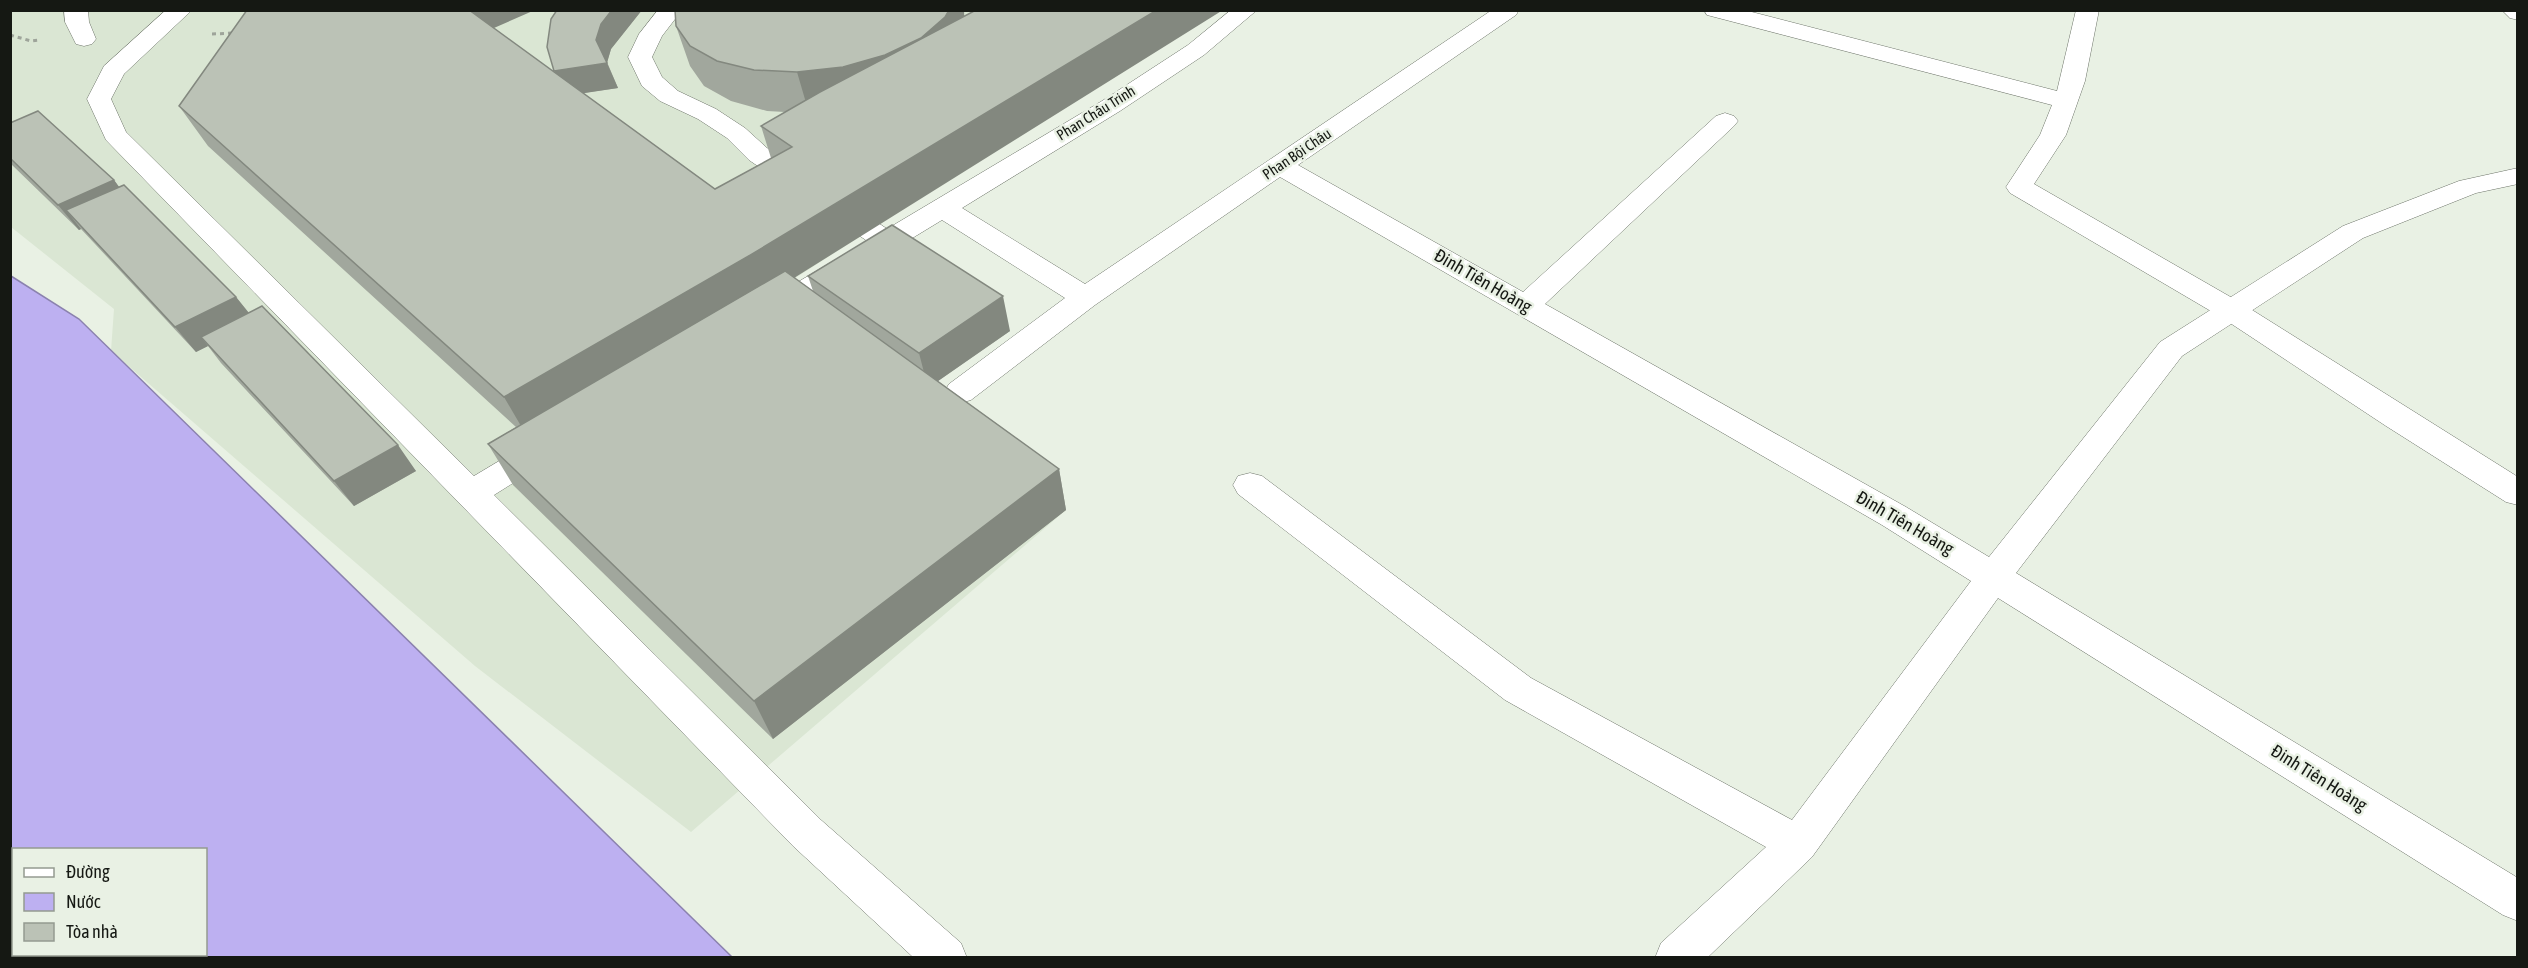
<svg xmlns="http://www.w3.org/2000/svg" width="2528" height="968" font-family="'Asap Condensed',sans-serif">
<rect width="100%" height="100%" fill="#e9f1e4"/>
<path fill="#dae6d3" d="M10,11H1210L783,286L1066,510L691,832L475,666L111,351L114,309L11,227Z"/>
<path fill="#bdb0f1" stroke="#8b82ae" stroke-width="1.5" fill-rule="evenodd" d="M11,276L79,319L732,957H11ZM14,850H206V954H14Z"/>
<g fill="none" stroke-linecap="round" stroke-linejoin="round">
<defs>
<path id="service" d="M64,10H88L89,22L96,39L92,44L84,46L76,44L65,22Z
M658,10H682L662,36L652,57L662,77L678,91L716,109L745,128L767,148L896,235L900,241L896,247L886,250L876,247L749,160L727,138L698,119L660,101L642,86L628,57L639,34Z
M1704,10H1744L2057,91L2076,10H2099L2085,81L2066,135L2034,184L2241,303L2518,477V505L2506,502L2386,426L2221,317L2010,193L2006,187L2040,135L2052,105L1707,15Z"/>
<path id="minor" d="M166,10H192L124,74L111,99L126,132L474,476L534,440L545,436L556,440L561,448L556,456L494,495L821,820L961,943L967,958H914L793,846L106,140L87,99L104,66Z
M1231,10H1257L1204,55L1120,111L962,208L1085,284L1492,10H1519L1516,15L1298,165L1523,292L1716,116L1725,113L1734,116L1738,121L1734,126L1545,304L1906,507L1989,557L2160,342L2343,226L2459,181L2518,168V184L2476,193L2363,238L2182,356L2016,573L2518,878V921L2503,915L1998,598L1812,857L1707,958H1655L1661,943L1766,847L1505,700L1238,494L1233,485L1238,476L1250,473L1262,476L1531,678L1792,820L1971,581L1882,525L1280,177L1095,305L971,400L960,403L949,400L944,392L949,384L1065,298L942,220L781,318L771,321L761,318L756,311L761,304L1102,101L1188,45Z
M2502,10H2518V20L2510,18Z"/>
</defs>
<use href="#service" stroke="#6d7469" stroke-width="1"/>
<use href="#minor" stroke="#6d7469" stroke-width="1"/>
<path stroke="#9ea49a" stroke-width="3" stroke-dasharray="4 4" stroke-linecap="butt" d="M212,34L234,33
M10,35L31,41L40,40"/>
<use href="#service" fill="#fff" fill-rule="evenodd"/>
<use href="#minor" fill="#fff" fill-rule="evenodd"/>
</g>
<path fill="#a1a79d" d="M557,10H642L611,49L607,62L618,88L583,93L715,189L771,158L761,126L785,112L767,111L731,101L704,86L690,66L676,26L964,10L795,278L813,291L808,276L1010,331L938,381L1059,469L1066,510L773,739L513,485L488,444L516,427L208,146L179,106L493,28L555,73Z
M10,123L114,180L119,187L236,297L249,313L416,471L354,506L221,363L208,346L196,352L81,229L79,230L10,163Z"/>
<path fill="#83887f" d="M458,10H535L471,38Z
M612,10H642L611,49L607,63L618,88L565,96L554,71L596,40L601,24Z
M949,10H964L965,35L809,113L797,72Z
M1157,10H1223L762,298L528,438L504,397Z
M114,180L133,206L66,210L81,229L79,230L58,205Z
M1003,296L1010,331L928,388L919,353Z
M236,297L256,322L201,337L208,346L196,352L175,327Z
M398,445L416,471L354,506L334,481Z
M1059,469L1066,510L773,739L754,701Z"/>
<path fill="#bbc2b6" stroke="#83887f" stroke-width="1.5" d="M247,10H469L715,189L792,147L761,126L820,92L976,10H1157L747,257L504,397L179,106Z
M557,10H612L601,24L596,40L607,63L554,71L547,47L551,19Z
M675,10H949L945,17L921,38L885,55L843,67L797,72L754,70L717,61L690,46L676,26Z
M38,111L114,180L58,205L10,158V123Z
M124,185L236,297L175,327L66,210Z
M892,225L1003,296L919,353L808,276Z
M785,271L1059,469L754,701L488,444Z
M262,306L398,445L334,481L201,337Z"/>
<g text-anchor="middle" stroke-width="5" stroke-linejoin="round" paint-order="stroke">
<g font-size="15" fill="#151813" stroke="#e9f1e4">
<text transform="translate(1096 113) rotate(-32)" y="5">Phan Châu Trinh</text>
<text transform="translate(1297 154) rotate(-34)" y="5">Phan Bội Châu</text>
</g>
<g font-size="18" fill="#151813" stroke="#e9f1e4">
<text transform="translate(1483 281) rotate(30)" y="6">Đinh Tiên Hoàng</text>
<text transform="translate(1905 523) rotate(30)" y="6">Đinh Tiên Hoàng</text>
<text transform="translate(2319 778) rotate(32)" y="6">Đinh Tiên Hoàng</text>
</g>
</g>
<rect width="2528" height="968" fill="none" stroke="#151813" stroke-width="24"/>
<rect x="12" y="848" width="195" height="108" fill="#e9f1e4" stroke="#949a90" stroke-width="1.5"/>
<rect x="24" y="868" width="30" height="9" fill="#ffffff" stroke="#949a90" stroke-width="1.5"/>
<text x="66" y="878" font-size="18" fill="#151813">Đường</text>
<rect x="24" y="893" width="30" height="18" fill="#bdb0f1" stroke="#949a90" stroke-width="1.5"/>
<text x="66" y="908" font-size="18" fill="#151813">Nước</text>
<rect x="24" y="923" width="30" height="18" fill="#bbc2b6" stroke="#949a90" stroke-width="1.5"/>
<text x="66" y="938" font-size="18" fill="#151813">Tòa nhà</text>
</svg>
